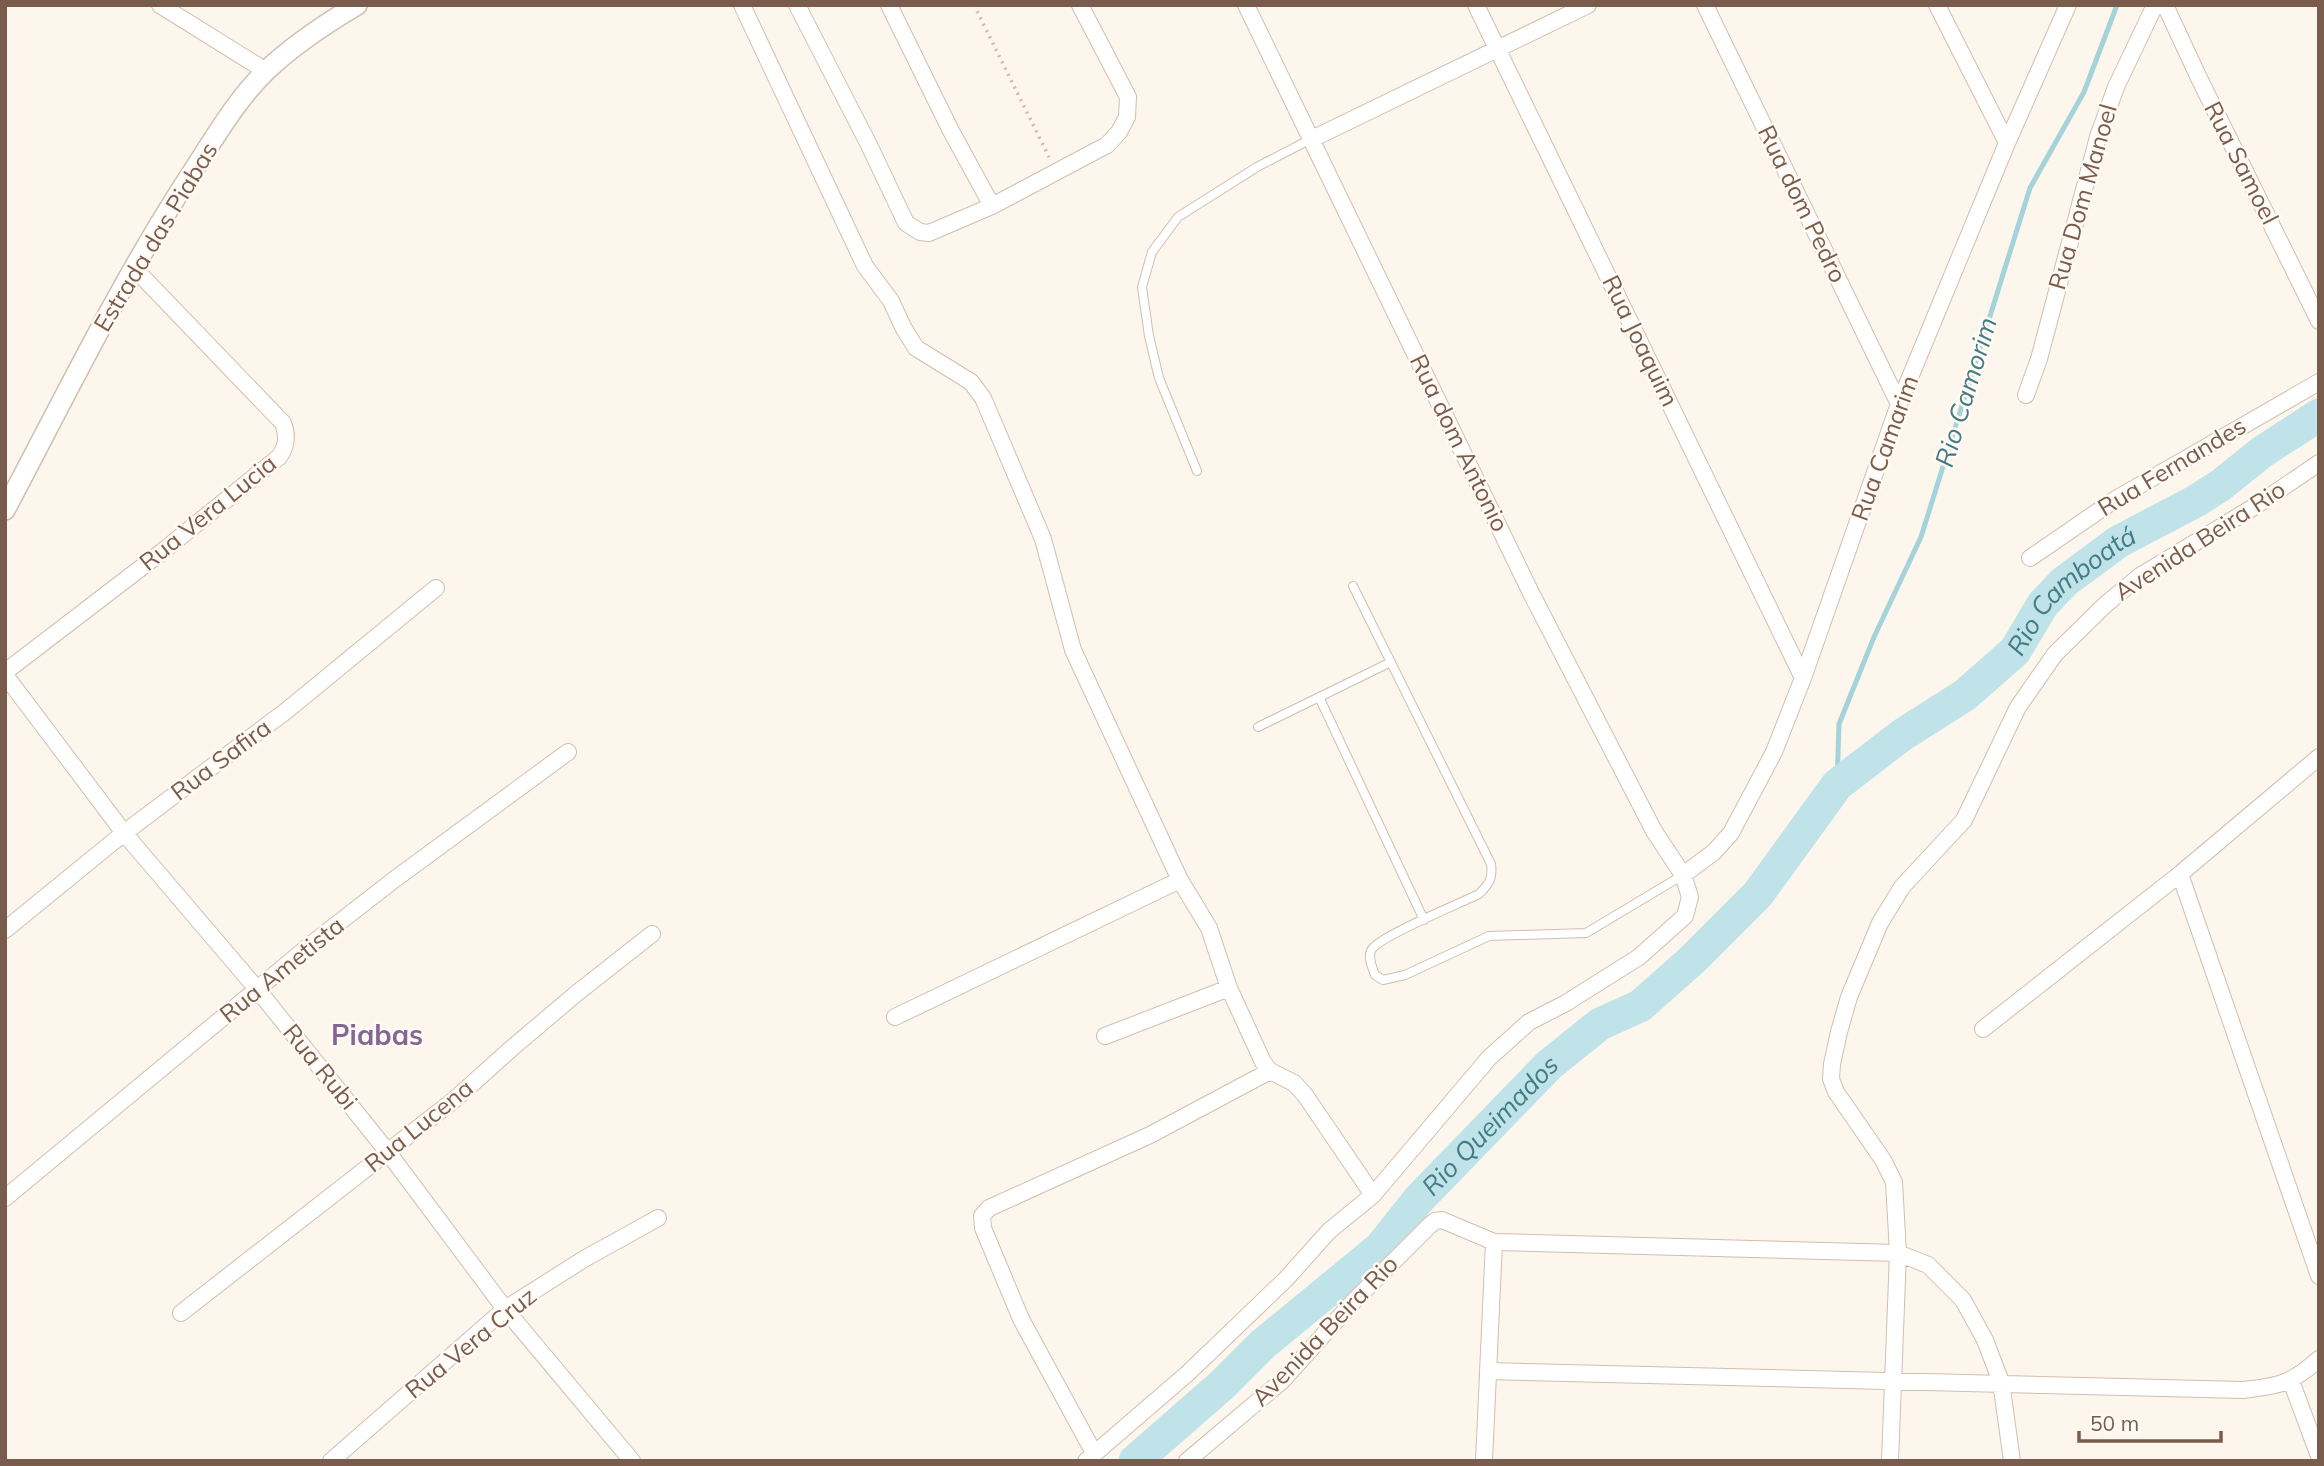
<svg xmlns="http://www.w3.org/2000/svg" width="2324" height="1466" font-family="Mulish,sans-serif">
<rect width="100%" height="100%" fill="#fdf6ec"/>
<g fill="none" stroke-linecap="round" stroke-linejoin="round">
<path stroke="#a5d3da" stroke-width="5" d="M1837,785L1839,724L1874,637L1921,537L2030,188L2084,92L2117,5"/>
<path stroke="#bfe3e8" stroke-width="33" id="s1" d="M1135,1461L1222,1385L1263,1344L1380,1248L1419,1199L1549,1065L1600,1024L1640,1006L1692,960L1758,894L1837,785L1902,735L1965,695L2015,651L2043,604L2064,582L2118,542L2196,501L2221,485L2262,452L2319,415"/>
<defs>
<path id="service" d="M1197,471L1159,378L1149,336L1142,287L1152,252L1178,217L1257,167L1311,139
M1353,586L1491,864C1493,879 1489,884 1479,894C1459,904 1382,935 1372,949C1367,956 1372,967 1375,975L1383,980L1405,975L1489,936L1586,933L1683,875
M1319,697L1424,920
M1258,727L1391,662"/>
<path id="minor" d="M160,5L266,71
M742,5L865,266L891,301L903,327L916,348L971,382L983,398L1043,539L1073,650L1180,880L1209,928L1229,988L1263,1062L1270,1071L1294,1083L1305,1095L1373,1195
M797,5L869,145L906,223L920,232L929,233L992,206
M889,5L950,129L992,206L1107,145L1119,132L1127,117L1128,97L1080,5
M1476,5L1803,678
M1705,5L1899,404
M1937,5L2007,143
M2165,5L2198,76L2319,321
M1312,139L1588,5
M2026,395L2039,359L2098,137L2116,87L2155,5
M2030,558L2116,499L2319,382
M5,672L163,551L279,457C287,446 288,436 283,423L134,268
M5,675L124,833L257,989L387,1151L505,1309L632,1461
M2180,874L2319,1276
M1683,875L1714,852L1731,833L1774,752L1803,678L1899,404L2007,143L2068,5
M5,930L124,833L286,711L436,588
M895,1017L1180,880
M1983,1029L2180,874L2319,757
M1105,1036L1229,988
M5,1198L314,942L395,879L568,752
M1494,1242L1898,1253L1928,1265L1963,1300L1985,1340L2001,1382L2012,1461
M181,1313L454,1100L512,1048L577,993L652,934
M1488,1371L2243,1390C2279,1386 2291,1384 2319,1359
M2291,1381L2319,1456
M1094,1453L1021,1319L983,1228L982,1216L989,1208L1150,1135L1270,1071
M331,1461L505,1309L584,1259L658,1218
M1086,1461L1188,1373L1286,1279L1329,1231L1373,1195L1489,1058L1529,1022L1566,1003L1639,957L1685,916L1690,897L1683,875L1654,831L1531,593L1246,5
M1187,1461L1283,1380L1352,1303L1429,1226L1435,1221L1442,1220L1494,1242L1484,1461
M1890,1461L1898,1253L1894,1182L1883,1160L1836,1092L1831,1079L1832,1064L1839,1032L1849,997L1880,923L1902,887L1964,820L2018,707L2055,654L2106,604L2140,576L2257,505L2319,463"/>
<path id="tertiary" d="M5,510C65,397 121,281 191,174C214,139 236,100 266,71C293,45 325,24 357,5"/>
</defs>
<use href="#service" stroke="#d1beb0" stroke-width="10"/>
<use href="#minor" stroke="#d1beb0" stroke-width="18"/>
<use href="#tertiary" stroke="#d1beb0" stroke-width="22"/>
<path stroke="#d9b8a5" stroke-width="3.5" stroke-dasharray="2 5" stroke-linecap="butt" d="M974,5L1049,157"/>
<use href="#service" stroke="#fff" stroke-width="8"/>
<use href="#minor" stroke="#fff" stroke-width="16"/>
<use href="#tertiary" stroke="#fff" stroke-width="19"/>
</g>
<g text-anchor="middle" stroke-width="5" stroke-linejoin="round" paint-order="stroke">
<g font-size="24" fill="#7a5c4d" stroke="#fffaf3">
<text transform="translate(2241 163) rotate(63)" y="8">Rua Samoel</text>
<text transform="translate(2083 197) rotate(-74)" y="8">Rua Dom Manoel</text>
<text transform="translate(1802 204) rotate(64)" y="8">Rua dom Pedro</text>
<text transform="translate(156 237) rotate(-59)" y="8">Estrada das Piabas</text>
<text transform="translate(1640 341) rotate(64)" y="8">Rua Joaquim</text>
<text transform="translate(1459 443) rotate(64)" y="8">Rua dom Antonio</text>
<text transform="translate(1885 448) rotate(-70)" y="8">Rua Camarim</text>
<text transform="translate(2172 467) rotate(-31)" y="8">Rua Fernandes</text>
<text transform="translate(208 513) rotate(-39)" y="8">Rua Vera Lucia</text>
<text transform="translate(2200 541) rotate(-33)" y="8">Avenida Beira Rio</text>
<text transform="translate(221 760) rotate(-37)" y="8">Rua Safira</text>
<text transform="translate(282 970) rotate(-39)" y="8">Rua Ametista</text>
<text transform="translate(320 1067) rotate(51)" y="8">Rua Rubi</text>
<text transform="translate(419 1126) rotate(-39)" y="8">Rua Lucena</text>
<text transform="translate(1325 1331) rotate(-46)" y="8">Avenida Beira Rio</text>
<text transform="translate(471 1343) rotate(-39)" y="8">Rua Vera Cruz</text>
</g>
<g font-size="26" font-style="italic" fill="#437c86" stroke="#fffaf3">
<text transform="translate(1966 392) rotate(-73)" y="9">Rio Camorim</text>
<text dy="9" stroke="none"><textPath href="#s1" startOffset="1288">Rio Camboatá</textPath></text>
<text dy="9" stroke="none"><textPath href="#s1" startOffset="490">Rio Queimados</textPath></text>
</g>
<g font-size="28" font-weight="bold" fill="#846695" stroke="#fffaf3">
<text x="377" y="1045">Piabas</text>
</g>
</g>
<rect width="2324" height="1466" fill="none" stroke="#7a5c4d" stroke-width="14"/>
<path d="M2079 1431v10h142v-10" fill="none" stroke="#7a5c4d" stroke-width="3.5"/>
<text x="2090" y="1431" font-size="21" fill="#7a5c4d" stroke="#fffaf3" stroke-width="5" paint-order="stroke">50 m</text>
</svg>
